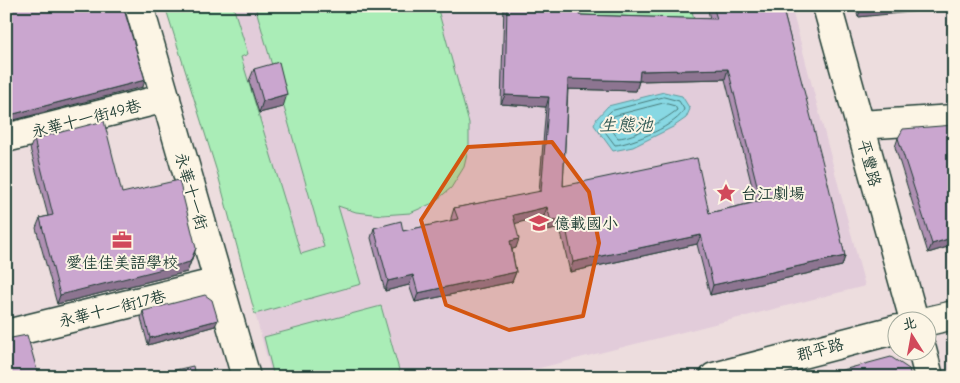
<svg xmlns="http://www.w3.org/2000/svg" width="960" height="383" font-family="'Comic Neue','LXGW WenKai TC',sans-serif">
<rect width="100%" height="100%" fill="#edddde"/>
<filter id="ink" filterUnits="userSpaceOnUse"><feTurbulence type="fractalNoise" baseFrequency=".02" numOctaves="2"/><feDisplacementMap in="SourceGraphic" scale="10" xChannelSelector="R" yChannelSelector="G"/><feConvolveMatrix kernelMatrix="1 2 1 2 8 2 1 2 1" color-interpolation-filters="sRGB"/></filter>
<g filter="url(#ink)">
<path fill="#e2ccda" d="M165,6H791L865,286L504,377H272L218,175Z"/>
<path fill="#aaedb7" stroke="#649576" d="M165,6H233L248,54L241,57L301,254L324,247L255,6H437L469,123V146L464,167L451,188L433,203L410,213L382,215L356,212L338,206L361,284L255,314L218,175Z
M581,6H691L694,20H581Z
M381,306L401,377H274L264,337Z"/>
<path fill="#88d8e3" stroke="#5e9a9d" d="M664,92L682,96L690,109L686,118L673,127L633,147L613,151L594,125L597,118L608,106Z"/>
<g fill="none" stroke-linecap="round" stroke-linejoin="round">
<path stroke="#497b7a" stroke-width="1" d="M664,97L679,101L684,109C680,124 631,144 615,145L600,125L601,121L611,111Z
M664,103L675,106L677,110C663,121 635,137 618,138L608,125L614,116Z
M639,118L642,119L641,122L627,129L622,130L619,126L620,123Z"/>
<defs>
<path id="minor" d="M139,6L246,377
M827,6L914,320
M860,125L954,119
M6,138L166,98
M928,321L954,315
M6,334L218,282
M922,350L929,377
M714,377L898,329"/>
</defs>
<use href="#minor" stroke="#1f3d34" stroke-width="31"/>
<use href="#minor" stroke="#fcf5e5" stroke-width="28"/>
</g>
<path fill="#ae8fb2" stroke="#1f3d34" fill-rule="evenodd" d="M504,6H579V15L710,19L707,6H782L845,256L842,266L710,295L697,244L570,272L560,228L547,231L544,216L515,223L516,248L512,249L516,272L512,282L415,302L409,285L385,291L371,238L374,228L403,231L451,221V218L454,208L539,192L546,107L501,104ZM725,79L756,202L709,213L563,186L568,89L636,91L639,81Z
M855,6H954L858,17Z
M254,69L283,107L259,113L249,81Z
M954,125V245L928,253L895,147L898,138Z
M34,139L122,193L196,248L187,272L57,304L36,228L40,218L48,216L30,148Z
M143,311L215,326L148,345L141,318Z
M839,371L911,377H837Z"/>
<path fill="#8d7491" stroke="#1f3d34" d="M862,6H954V8L858,17Z
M728,69L725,79L637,81L640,71Z
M568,79L639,81L636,91L565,89Z
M145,80L143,87L6,122V116Z
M287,94L283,107L259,113L263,101Z
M505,95L549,97L546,107L501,104Z
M547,207L544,216L510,225L513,215Z
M564,218L560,228L547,231L551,221Z
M701,235L697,244L570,272L573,262Z
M954,237V245L928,253L932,244Z
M519,239L516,248L506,251L510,241Z
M196,248L187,272L57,304L60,295Z
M845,256L842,266L710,295L713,285Z
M516,272L512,282L415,302L418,293Z
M413,275L409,285L385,291L388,281Z
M218,320L215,326L148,345L150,338Z"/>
<path fill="#caa6cf" stroke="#1f3d34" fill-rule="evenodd" d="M6,6H123L145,80L6,116Z
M507,6H579V15L717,19L713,6H782L828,183L845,256L713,285L701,235L573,262L564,218L551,221L547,207L513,215L519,239L510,241L516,272L418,293L413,275L388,281L374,228L401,221L403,231L458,219L454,208L541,191L549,97L505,95ZM728,69L761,201L709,213L697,158L563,186L568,79L639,81L640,71Z
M279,62L287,94L263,101L254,69Z
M104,121L122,193L179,180L196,248L190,262L60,295L40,218L53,215L34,139Z
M954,125V237L932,244L898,138L903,129Z
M205,295L212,300L218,320L150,338L143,311Z
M27,335L39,377H6V339Z
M891,357L909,369L911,377H841L839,371Z
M193,366L195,377H158V374Z"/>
</g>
<path fill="#d45610" fill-opacity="0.2" stroke="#d45610" stroke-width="4" stroke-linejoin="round" d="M552,142L589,192L599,243L583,316L509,330L446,305L421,220L468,147Z"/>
<defs>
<symbol id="sight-bare" viewBox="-9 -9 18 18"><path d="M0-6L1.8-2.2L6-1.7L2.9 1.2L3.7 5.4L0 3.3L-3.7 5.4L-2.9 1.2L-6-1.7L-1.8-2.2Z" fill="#d1495b" stroke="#fcf5e5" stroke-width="2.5" paint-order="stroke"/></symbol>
<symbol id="school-bare" viewBox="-9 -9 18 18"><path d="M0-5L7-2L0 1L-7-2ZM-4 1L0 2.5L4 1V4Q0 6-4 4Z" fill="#d1495b" stroke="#fcf5e5" stroke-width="2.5" paint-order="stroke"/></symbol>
<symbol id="office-bare" viewBox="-9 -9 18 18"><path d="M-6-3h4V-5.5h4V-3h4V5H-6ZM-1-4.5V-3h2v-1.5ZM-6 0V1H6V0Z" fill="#d1495b" stroke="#fcf5e5" stroke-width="2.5" paint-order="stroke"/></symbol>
</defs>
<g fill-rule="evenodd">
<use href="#sight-bare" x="712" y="179" width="28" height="28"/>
<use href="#school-bare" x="525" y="209" width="28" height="28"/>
<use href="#office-bare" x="108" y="226" width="28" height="28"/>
</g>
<g text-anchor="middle" stroke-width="4" stroke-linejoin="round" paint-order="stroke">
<g font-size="16" fill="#1f3d34" stroke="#fcf5e5">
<text transform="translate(86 118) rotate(-14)" y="6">永華十一街49巷</text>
<text transform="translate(870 163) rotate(75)" y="6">平豐路</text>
<text transform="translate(192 191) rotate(74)" y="6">永華十一街</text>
<text transform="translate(112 308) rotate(-14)" y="6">永華十一街17巷</text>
<text transform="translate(820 349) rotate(-15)" y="6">郡平路</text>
</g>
<g font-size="16" fill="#1f3d34" stroke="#fcf5e5" text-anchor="start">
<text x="741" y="199">台江劇場</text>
<text x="554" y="229">億載國小</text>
<text x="122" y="268" text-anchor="middle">愛佳佳美語學校</text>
</g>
<g font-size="18" font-style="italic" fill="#345c57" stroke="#fcf5e5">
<text x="626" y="131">生態池</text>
</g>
</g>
<rect width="960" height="383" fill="none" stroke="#fcf5e5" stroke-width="25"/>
<rect x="12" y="12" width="935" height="358" fill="none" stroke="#1f3d34" stroke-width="2" filter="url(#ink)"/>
<g transform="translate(912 336) rotate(349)"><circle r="24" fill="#fcf5e5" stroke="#a4ab9e"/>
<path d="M0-4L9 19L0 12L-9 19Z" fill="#d1495b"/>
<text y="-8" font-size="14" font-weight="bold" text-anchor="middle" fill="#1f3d34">北</text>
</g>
</svg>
